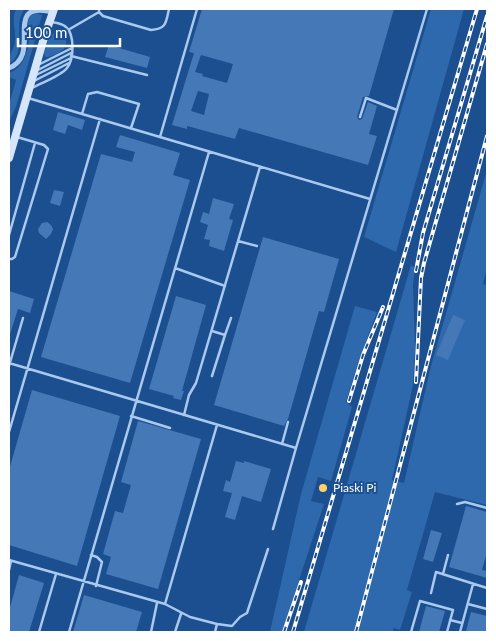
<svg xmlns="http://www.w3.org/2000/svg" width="496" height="641" font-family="Lato,sans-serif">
<rect width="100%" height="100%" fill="#1b4f8f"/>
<path fill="#2e69ad" d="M16,9H25C11,24 29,51 9,64C9,51 14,51 15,41C16,29 11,21 16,9Z
M431,9H464L396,252L364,237Z
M36,13L42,15L16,107L9,121V105L16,80L9,77V73C22,69 28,53 29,40C29,31 26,24 30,16Z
M56,31C65,32 70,42 63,50C60,53 53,55 48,57H46L44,55L49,37Z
M487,170V267L483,284L487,285V505L435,492L407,590L412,592L400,630L394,628L392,632H304L411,265L415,268L413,285L415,350L413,385L392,480L404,483L431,366Z
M355,306L377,312L358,363L346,402L352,407L331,481L318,477L311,501L324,504L282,632H270L301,494Z"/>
<path fill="#4478b7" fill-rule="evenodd" d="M202,9H394L369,96L363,97L357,117L359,120L362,119L368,102L377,106L369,134L377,136L368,165L239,128L235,139L187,126V129L172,125L194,53L189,52ZM201,55L233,64L227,83L202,76L203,74L195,72ZM198,91L209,94L204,115L191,111Z
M109,45L150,57L147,68L105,57Z
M58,112L85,120L82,130L68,125L65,134L53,130Z
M120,135L180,153L173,175L190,180L130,383L41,357L101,154L132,162L135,152L116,147Z
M54,190L64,192L60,206L50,203Z
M213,198L234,204L229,219L233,220L224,251L209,246L210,240L204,239L208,225L200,222L203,212L209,214Z
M47,222L51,225L53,229L51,234L46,239L39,233L38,229L42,223Z
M263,237L339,259L324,312L319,311L288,419L284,426L214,405Z
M9,291L34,299L30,313L18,309L10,334H9Z
M176,296L206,305L182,391H184L181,400L173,398L174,396L149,389Z
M453,315L465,320L448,360L436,355Z
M32,390L120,416L77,566L9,545V470Z
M138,421L201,439L158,589L106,574L111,557L103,554L115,511L123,513L131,485L121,482Z
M236,461L244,463V461L271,469L261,502L242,496L235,520L225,517L232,493L223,491L226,480L230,482Z
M466,506L487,512V552L482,570L487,571V578L449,567Z
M431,530L442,533L433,562L423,559Z
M19,575L44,583L29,632H9V611Z
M84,595L142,612L136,632H73Z
M426,606L445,611L439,632H419Z
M471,612L487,616V632L466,631Z"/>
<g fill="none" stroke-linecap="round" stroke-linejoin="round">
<path stroke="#a9c9ee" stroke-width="2.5" d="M99,9V12L103,16L151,30C167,29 166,22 169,9
M68,30L99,12
M71,56L147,75
M40,64L72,48
M38,70L71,53
M36,75L71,58
M34,81L69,63
M32,88C41,83 61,76 67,68C74,59 75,35 66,27C62,23 56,23 51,22
M28,98L370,199
M82,114L88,94L97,92L139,104L131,128
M360,117L366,98L397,110
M160,137L197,9
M9,235L35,143
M238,241L257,246
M9,259H12L15,257L48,149L44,145L17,137
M175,268L225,286
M212,331L225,335L212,376
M225,335L231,318
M9,363L296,448L427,9
M9,366L23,318
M184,415L189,395L196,383L260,167
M131,416L170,428
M9,432L100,119
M282,444L288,422
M457,504L465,502L487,508
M273,529L296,448
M91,555L97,557L102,562L96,586
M9,560L165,604L217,425
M9,570L11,561
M443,574L448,555
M431,593L436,572L487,588
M165,604L190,617L217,624L215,632
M468,604L487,609
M450,620L462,623
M217,624L232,626L240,617L247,613L268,549
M39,632L56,574
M69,632L209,152
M151,632L157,603
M175,632L181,614
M411,632L420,601L453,610L447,632
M460,632L473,584"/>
<path stroke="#a9c9ee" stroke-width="5" d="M9,68C44,54 0,0 53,12"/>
<path stroke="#d6e6fa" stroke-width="8" d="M9,158L44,38L54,9"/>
<defs>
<path id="rail" d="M416,271L423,233L487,16
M416,382L421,278L424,263L487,44
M349,401L363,355L383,307
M284,632L301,582
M293,632L477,9
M356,632L487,136"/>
</defs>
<use href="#rail" stroke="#fff" stroke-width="4"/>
<use href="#rail" stroke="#1b4f8f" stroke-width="2" stroke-dasharray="5.5" stroke-linecap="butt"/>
</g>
<circle fill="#ffd166" stroke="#1b4f8f" stroke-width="2" cx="323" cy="488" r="5"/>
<g text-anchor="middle" stroke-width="4" stroke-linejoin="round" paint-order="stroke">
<g font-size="12" fill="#fff" stroke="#1b4f8f" text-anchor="start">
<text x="333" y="492">Piaski Pi</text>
</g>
</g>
<rect width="496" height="641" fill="none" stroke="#ffffff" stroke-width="20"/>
<path d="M18 38v8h102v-8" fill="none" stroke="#ffffff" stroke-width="2.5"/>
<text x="25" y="38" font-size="15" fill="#ffffff" stroke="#1b4f8f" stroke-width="4" paint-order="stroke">100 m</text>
</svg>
